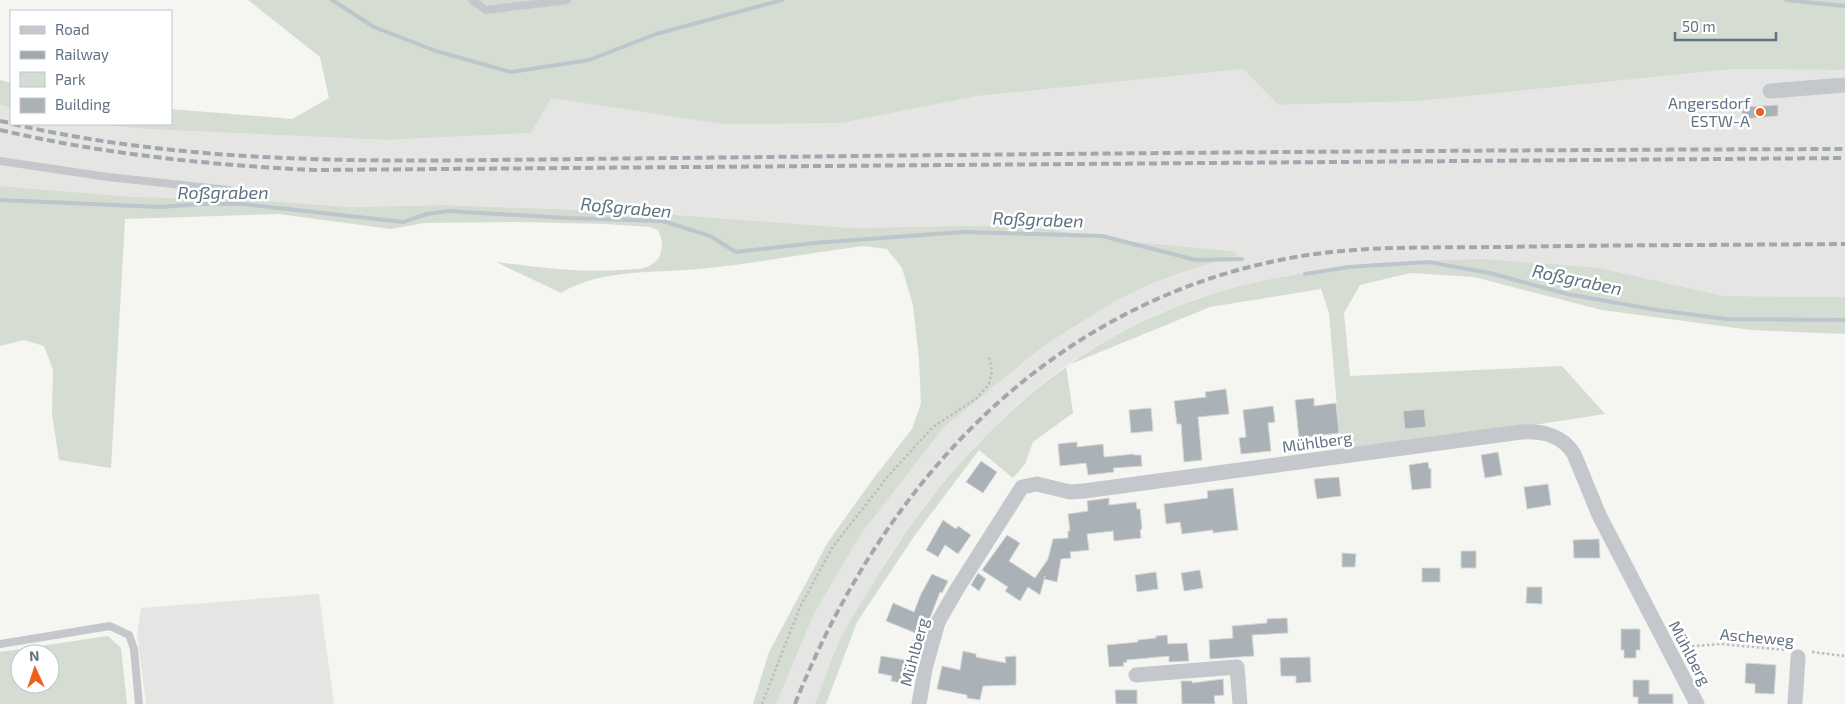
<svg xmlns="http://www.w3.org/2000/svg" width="1845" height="704" font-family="'Exo 2',sans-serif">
<rect width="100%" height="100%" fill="#f5f5f1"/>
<path fill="#e5e6e4" d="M327,49L841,123L978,96L1243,69L1278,105L1419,101L1734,69L1845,70V297L1724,296L1600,268L1373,263L1290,275L1244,285L1201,297L1159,313L1119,333L1062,368L1017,405L976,445L928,501L890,554L842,636L815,704H776L814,614L861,534L944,427L1045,345L1117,300L1153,283L1192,269L1238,255L1232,251L1137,242L1016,225L852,228L636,212L444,205L351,207L240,199L135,197L0,186V105L11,108V124H95L144,129L387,140L529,133Z
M319,594L334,704H146L137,634L141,608Z"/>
<path fill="#d5dcd2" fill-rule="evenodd" d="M248,0H1845V70L1734,69L1419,101L1278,105L1243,69L978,96L841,123L723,124L551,98L531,133L387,140L144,129L95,124H171V109L292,119L329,98L320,57Z
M0,80L11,83V108L0,105Z
M0,186L135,197L240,199L351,207L444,205L636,212L852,228L1016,225L1137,242L1232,251L1239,255L1192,269L1153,283L1117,300L1045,345L944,427L861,534L814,614L776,704H753L769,652L828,542L873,479L912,429L921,403L919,359L913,305L902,268L887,249L863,246C812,253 760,262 709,268C661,274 603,267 561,293L496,262C538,267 580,273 622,270C631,269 641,270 649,266C663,260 665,242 658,230L650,227L605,224L519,222L424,223L391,229L279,214L125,219L111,468L59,460L52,414L53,370L44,346L24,340L0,346Z
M1483,259L1600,268L1724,296L1845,297V334L1751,330L1602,310L1474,277L1410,273L1360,285L1344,313L1350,376L1562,366L1605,414L1348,454L1339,430L1329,313L1321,289L1210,307L1066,366L1073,413L1033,442L1025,464L1013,478L979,450L915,535L857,622L826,704H815C824,681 832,657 842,635C850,620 860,605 869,590C944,461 1056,346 1200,298C1243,283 1287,275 1331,269C1346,267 1360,264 1375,263C1411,261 1447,260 1483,259Z
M108,636L121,648L127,704H0V652ZM20,654H50V684H20Z"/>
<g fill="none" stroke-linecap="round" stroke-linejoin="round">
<path stroke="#bdc6cd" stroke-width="4" d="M332,0L374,27L436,51L511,72L589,60L656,34L782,0
M1786,0L1845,6
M0,200L161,207L201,204H243L403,222L427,214L448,211L567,218L663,221L710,236L736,252L815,243L962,232L1102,236L1196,260L1242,259
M1305,274L1349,267L1428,262L1490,273L1567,294L1657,310L1726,319L1845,320"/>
</g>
<path fill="#aab1b7" stroke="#d6d6d4" d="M1778,105V116L1742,119V107Z
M1226,389L1229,414L1198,417L1202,460L1184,462L1181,424H1177L1174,401L1206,397L1205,392Z
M1314,398V406L1336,403L1339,433L1299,438L1295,400Z
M1273,406L1275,422L1268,423L1271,451L1241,454L1239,438L1246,437L1243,410Z
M1151,408L1153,431L1131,433L1129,410Z
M1424,409L1426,427L1405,429L1403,411Z
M1077,442V447L1103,444L1104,457L1134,454V455H1141L1142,466L1113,468L1114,472L1088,475L1086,463L1060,466L1058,444Z
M1498,452L1502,475L1485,478L1481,455Z
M981,461L997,472L983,493L966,482Z
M1428,462L1429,469L1431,468V488L1412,490L1409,465Z
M1339,477L1341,496L1317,499L1314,479Z
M1548,484L1551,505L1527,509L1524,487Z
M1233,488L1238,530L1213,533V530L1182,534L1180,522L1166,524L1164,504L1208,498L1207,491Z
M1109,498V505L1136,502L1137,509H1140L1142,529L1140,530L1141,538L1114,541L1113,531L1087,534L1089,550L1070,552L1071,558L1061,559L1057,582L1044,579L1045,576L1040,595L1028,587L1020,601L1005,591L1008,587L982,570L1007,535L1020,543L1009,561L1035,578L1048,559L1053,539L1068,538V531H1070L1068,514L1088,511L1087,501Z
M943,520L956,529L958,526L971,535L958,554L945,545L938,557L926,550Z
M1599,539L1600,558H1574L1573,540Z
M1461,551H1476V568H1461Z
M1342,553L1356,554L1355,567H1342Z
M1422,568H1440V582H1422Z
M1200,570L1203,588L1184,591L1181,573Z
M1156,572L1158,589L1137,592L1135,575Z
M978,573L986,579L979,591L971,585Z
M932,574L948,581L942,593L940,592L923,636L886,621L893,603L914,612L921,594Z
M1527,587H1542V604L1526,603Z
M1287,618L1288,633L1252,635L1254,656L1210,659L1209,640L1233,638L1232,626L1267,623V619Z
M1621,629H1640V650H1636V658H1624V650H1621Z
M915,634L924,637L921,649L911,647Z
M1167,635L1168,644L1187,643L1189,661L1169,662V656L1126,660L1127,662L1123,663L1124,666L1109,667L1107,645L1138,642V640L1156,638V636Z
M963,651L976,654V657L1006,663L1005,657L1016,656V685L983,686L980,700L967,698V695L937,689L942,666L960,670Z
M881,656L911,661L906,684L891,681L892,676L878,673Z
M1310,657L1311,682L1296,683V676H1281L1280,658Z
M1746,663L1776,665L1774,694L1755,693V684L1745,683Z
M1223,679L1224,695L1214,696L1215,704H1182L1181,681H1192V683Z
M1633,680H1649V694H1673V704H1638V697H1633Z
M1115,690H1137V704H1116Z"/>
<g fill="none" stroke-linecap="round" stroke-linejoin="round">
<path stroke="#bbbec0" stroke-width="2.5" stroke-dasharray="2.5 2.5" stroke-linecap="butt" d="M1682,647L1721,644L1786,650
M1812,652L1845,656
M762,704L800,607L832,548L889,475L933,427L977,398L989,384L992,371L989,357"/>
<path stroke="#c4c7cb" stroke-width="8" d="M472,0L486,10L544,3V0
M544,3L567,0
M0,161L108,177L229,190
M0,644L110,626L129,635L134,649L139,704"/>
<path stroke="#c4c7cb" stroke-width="15" d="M1770,91L1845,85
M1136,675L1237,667L1240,704
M919,704L925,669L938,622L957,589L1022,487L1037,484L1070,492L1084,491L1521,432C1543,431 1562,435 1574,454L1599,515L1697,704
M1795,704L1798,657"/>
<path stroke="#a2a7ae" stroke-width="4" stroke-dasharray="8 4" stroke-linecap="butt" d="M0,121L11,123
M13,124C170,160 330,162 490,160C582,159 674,158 766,157C1126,153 1485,150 1845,149
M0,130C103,154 208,165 314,170L1845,158
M795,704C882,485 1046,305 1285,259C1355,245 1428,248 1499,247C1614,245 1730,245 1845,244"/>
</g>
<circle fill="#eb611b" stroke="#fff" stroke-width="2" cx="1760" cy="112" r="5"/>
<g text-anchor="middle" stroke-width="5" stroke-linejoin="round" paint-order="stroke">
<g font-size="16" fill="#627183" stroke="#fff" text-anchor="end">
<text x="1750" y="109">Angersdorf<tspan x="1750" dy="18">ESTW-A</tspan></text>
</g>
<g font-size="16" fill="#627183" stroke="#fff">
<text transform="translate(1317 442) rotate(-8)" y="6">Mühlberg</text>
<text transform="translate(1757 637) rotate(5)" y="6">Ascheweg</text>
<text transform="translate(914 652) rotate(-75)" y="6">Mühlberg</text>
<text transform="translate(1690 653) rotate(62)" y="6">Mühlberg</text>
</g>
<g font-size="18" font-style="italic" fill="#5e7381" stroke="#fff">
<text x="223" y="199">Roßgraben</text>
<text transform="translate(626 208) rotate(5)" y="6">Roßgraben</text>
<text transform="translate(1038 220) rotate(2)" y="6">Roßgraben</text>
<text transform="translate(1577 280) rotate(12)" y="6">Roßgraben</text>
</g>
</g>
<rect x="10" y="10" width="162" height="115" fill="#ffffff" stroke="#c0c6cd"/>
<rect x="20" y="26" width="25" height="8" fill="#c4c7cb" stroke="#c0c6cd"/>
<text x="55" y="35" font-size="15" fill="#627183">Road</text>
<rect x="20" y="51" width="25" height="8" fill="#a2a7ae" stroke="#c0c6cd"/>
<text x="55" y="60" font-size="15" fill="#627183">Railway</text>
<rect x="20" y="72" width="25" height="15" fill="#d5dcd2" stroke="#c0c6cd"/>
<text x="55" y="85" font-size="15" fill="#627183">Park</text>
<rect x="20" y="98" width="25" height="15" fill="#aab1b7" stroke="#c0c6cd"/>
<text x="55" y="110" font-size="15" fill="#627183">Building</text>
<g transform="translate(35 669) rotate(357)"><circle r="24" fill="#ffffff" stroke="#c0c6cd"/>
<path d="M0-4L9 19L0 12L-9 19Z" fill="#eb611b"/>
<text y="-8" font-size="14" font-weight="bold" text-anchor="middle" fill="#627183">N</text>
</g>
<path d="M1675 32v8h101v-8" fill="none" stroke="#627183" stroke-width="2.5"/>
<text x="1682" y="32" font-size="15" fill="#627183" stroke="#ffffff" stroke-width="4" paint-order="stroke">50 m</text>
</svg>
